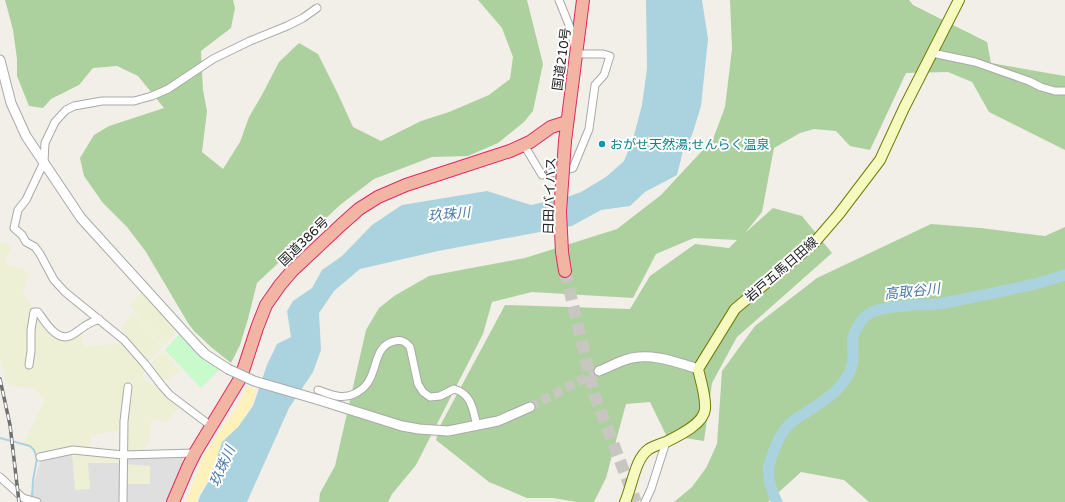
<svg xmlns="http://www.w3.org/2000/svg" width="1065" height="502" font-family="'Varela Round','Noto Sans JP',sans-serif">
<rect width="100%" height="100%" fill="#f2efe9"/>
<path fill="#e0dfdf" d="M69,455H185L167,502H28L40,462Z"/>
<path fill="#eef0d5" d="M0,242L9,244L11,248L5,263L29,272L23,294L38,315L65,339L82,334L84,347L123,343L146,371L142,374L146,381L160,389L179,406L168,421L161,422L152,419L149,442L142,452H125L126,421L131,385L138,377L130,383H127L121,430L91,435L90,450L38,455L24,442L45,399L32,388L12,386L6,382L0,360Z
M143,291L178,331L163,347L129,306Z
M132,312L162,347L148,362L121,329Z
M163,351L181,371L163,382L151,362Z
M72,453L122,457L121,463H88L90,489L75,490Z
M125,464L150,466V484H125Z"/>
<path fill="#add19e" d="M5,0H233L235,8L231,28L201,51L203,90L207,111L202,152L223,169L240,142L249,117L263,93L279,62L299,43L318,54L338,94L353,127L381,141L421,121L449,112L489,95L510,79L513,57L502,28L478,0H527L543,64L533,111L524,122L498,143L468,156L432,157L374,179L340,205L257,283L248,319L240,345L231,363L211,347L194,331L188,323L146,252L127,227L103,203L84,176L80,158L94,135L109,126L164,108L138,76L117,66L93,68L79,85L51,99L43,108L29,106L17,76V59L13,30Z
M730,0H909L913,5L987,42L991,63L1065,76V150L989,112L972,82L948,72L906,73L870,150L850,146L836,131L814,129L800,133L774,148L762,212L745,233L773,208L802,216L832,253L737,337L712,383L704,441L666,435L650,402L626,404L606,478L594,502H577L553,498H527L489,482L436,440L441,424L505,305L630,309L650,276L695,244L729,248L737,240L694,238L656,254L633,298L532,292L492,302L483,334L416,465L392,494L388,502H319L320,493L335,466L366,330L379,308L394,296L429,276L525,258L617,229L661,195L713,139L725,107L732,49Z
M931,224L981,228L1045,236L1065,227V502H869L844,480L801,472L768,502H674L692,487L706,468L717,444L722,371L755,326L817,278Z"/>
<path fill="#fff1ba" d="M247,386L256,389L252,405L238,427L222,442L209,479L198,496L196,502H186L204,455L223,426L238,406Z"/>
<path fill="#c8facc" d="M179,334L199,354L219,370L201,388L165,350Z"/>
<path fill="#aad3df" d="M646,0H702L708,39L701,106L692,135L683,151L677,175L645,192L630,206L601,210L572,226L438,251L360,269L334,291L319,313L321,350L313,372L289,408L247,502H198L200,496L210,479L222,442L238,427L253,406L267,365L277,344L291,337L287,311L293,301L312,288L322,270L342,256L372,225L402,205L487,191L531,205L570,196L581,192L606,177L624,161L633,139L642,105L647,69Z"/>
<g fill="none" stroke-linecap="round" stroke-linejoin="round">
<path stroke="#aad3df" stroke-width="2" d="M0,438L30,446L34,450L37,459L33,480L32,499"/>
<path stroke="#aad3df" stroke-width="11" d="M777,502C772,493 767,477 769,466C773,451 780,431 793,421C810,409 829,400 842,384C851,372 854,366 853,351C853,347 852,342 853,338C853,336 855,332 856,330C865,308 882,309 902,306H906L911,305L939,304L984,295L1035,284L1065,275"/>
<path stroke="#c8c6c1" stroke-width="9" stroke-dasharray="9 4.5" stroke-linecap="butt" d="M530,407L599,371"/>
<path stroke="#c8c6c1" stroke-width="12" stroke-dasharray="12 6" stroke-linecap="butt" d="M565,271L594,394L636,502"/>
<defs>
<path id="minor" d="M932,53L975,62L1029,81L1041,87L1055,91H1065
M524,145L542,175L573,168L589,129L595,85L604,75L610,56L603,54H576L571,30L559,0
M29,365L31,351V330L34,312H38C43,319 48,327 54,332C67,343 74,333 85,326C89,323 95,321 99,319
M318,390C330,394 341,400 354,394C358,392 363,389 366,385C378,372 373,345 395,341C402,339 406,342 410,347L418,384L423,392L430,397L440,396L454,389C472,394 473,410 477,426
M211,426L170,395L162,386L145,364L124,340L65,292L54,280L40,254L35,247L26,242L22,235L14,228L18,210L26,200L44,162L45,143L55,122L66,110L74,106L102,101H134L152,96L168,89L213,59L250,41L287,26L303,18L317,8
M40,457L73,450L123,455L195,453
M0,477L23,498L37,502
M123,502L124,421L128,387
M645,502L651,489L666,442"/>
<path id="tertiary" d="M0,60L11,103L26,136L81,218L198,347L205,354L228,369
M599,371C607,368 614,364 622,361C647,351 674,361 698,369
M316,399L402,426L419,429L448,431L498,421L530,407"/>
<path id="secondary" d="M625,502C632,487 635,458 649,449C654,446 660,444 666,442C678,436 704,424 705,409C706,396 701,382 698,369L735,309L814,243L839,214L880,160L904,108L959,0"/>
<path id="trunk" d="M565,141L583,0
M562,252L565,271
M173,502L188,467L195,453L241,377L257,328L266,305L280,285L292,271L341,225L359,209L378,197L406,185L510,151L530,142L551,127L567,122"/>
</defs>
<use href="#minor" stroke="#a9a9a9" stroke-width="9"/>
<use href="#tertiary" stroke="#a9a9a9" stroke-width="11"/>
<use href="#secondary" stroke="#707d05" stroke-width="12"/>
<use href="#trunk" stroke="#dc2a67" stroke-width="14"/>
<use href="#minor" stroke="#fff" stroke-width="7"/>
<use href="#tertiary" stroke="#fff" stroke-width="9"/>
<use href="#secondary" stroke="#f7fabf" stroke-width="10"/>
<use href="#trunk" stroke="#f2b4a3" stroke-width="12"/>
<defs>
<path id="rail" d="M0,379L10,425L19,502"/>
</defs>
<use href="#rail" stroke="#707070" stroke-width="3.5"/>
<use href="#rail" stroke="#fff" stroke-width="2" stroke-dasharray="6" stroke-linecap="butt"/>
<defs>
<path id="tertiary-bridge" d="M228,369L254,381L316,399"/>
<path id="trunk-bridge" d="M562,252L560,212L565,141"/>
</defs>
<use href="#tertiary-bridge" stroke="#a9a9a9" stroke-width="11" stroke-linecap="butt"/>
<use href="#trunk-bridge" stroke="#dc2a67" stroke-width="14" stroke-linecap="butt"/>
<use href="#tertiary-bridge" stroke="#fff" stroke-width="9"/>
<use href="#trunk-bridge" stroke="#f2b4a3" stroke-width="12"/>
</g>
<circle fill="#0f9aa8" stroke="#fff" stroke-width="1.5" cx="602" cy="144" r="4"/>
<g text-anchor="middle" stroke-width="4" stroke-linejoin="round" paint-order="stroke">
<g font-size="13" fill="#222" stroke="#fff">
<text transform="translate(561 59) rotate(-82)" y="5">国道210号</text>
<text transform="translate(549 196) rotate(-88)" y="5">日田バイパス</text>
<text transform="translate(303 241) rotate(-44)" y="5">国道386号</text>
<text transform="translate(781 269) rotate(-41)" y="5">岩戸五馬日田線</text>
</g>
<g font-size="13" fill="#0d838f" stroke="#fff" text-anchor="start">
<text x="610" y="149">おがせ天然湯;せんらく温泉</text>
</g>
<g font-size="14" font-style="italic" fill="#4a7aab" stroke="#fff">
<text transform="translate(449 214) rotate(-5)" y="5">玖珠川</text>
<text transform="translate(912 291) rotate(-6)" y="5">高取谷川</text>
<text transform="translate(222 466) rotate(-66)" y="5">玖珠川</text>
</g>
</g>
</svg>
